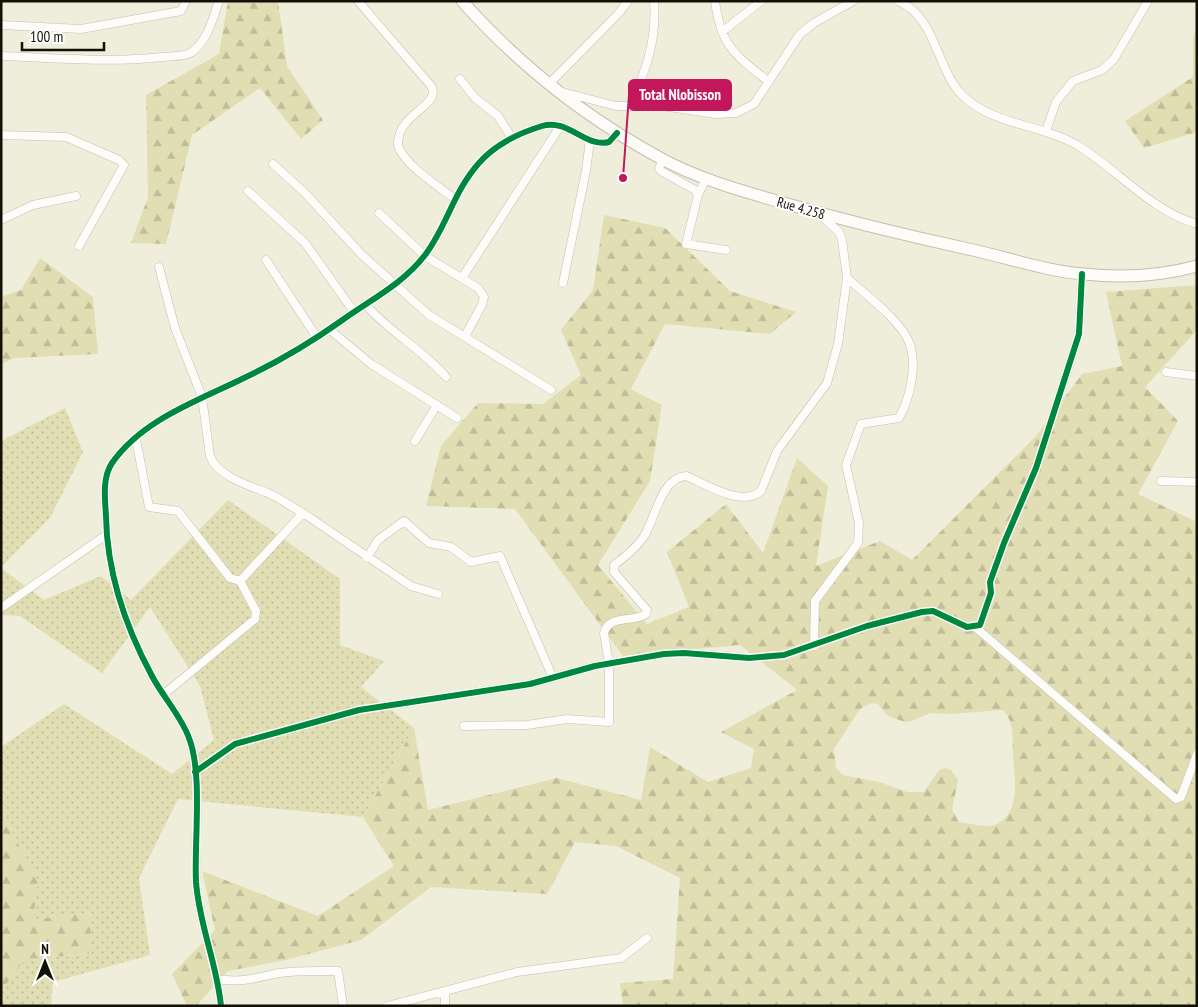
<svg xmlns="http://www.w3.org/2000/svg" width="1198" height="1007" font-family="'PT Sans Narrow',sans-serif">
<defs>
<pattern id="grass-dots" width="8" height="8" patternUnits="userSpaceOnUse" patternTransform="scale(1.25)"><rect width="8" height="8" fill="#e2deb4"/><path d="M2 2h.1M6 6h.1" fill="none" stroke="#c1bd99" stroke-width="1.8" stroke-linecap="round"/></pattern>
<pattern id="forest-firs" width="22" height="20" patternUnits="userSpaceOnUse" patternTransform="scale(1.25)"><rect width="22" height="20" fill="#e2deb4"/><path d="M5 1l3.5 6h-7zM16 11l3.5 6h-7z" fill="#c1bd99"/></pattern>
</defs>
<rect width="100%" height="100%" fill="#efeeda"/>
<path fill="url(#grass-dots)" d="M65,408L83,452L50,518L1,567V441Z
M228,500L340,579V645L384,661L361,687L414,728L363,817L178,799L139,878L150,955L53,982L51,1006H1V991L25,959L89,954L91,913L32,921L38,881L1,811V747L64,704L172,774L214,740L200,686L150,607L102,673L20,616L1,615V568L44,600L101,576L131,600Z"/>
<path fill="url(#forest-firs)" fill-rule="evenodd" d="M228,1H278L287,66L323,120L301,139L260,88L192,135L166,244L131,243L148,197L146,95L219,54Z
M1197,27V132L1144,148L1125,121L1193,77V37Z
M604,215L665,228L730,291L796,312L770,334L665,324L631,389L662,405L650,481L598,565L647,624L689,607L667,552L726,504L763,553L797,458L828,486L816,566L880,541L912,560L1037,435L1082,374L1122,366L1106,292L1197,285V330L1145,387L1178,421L1138,494L1197,522V1006H623L620,983L673,979L680,878L616,846L575,842L547,894L431,887L361,940L286,960L228,971L196,1006H187L172,974L215,930L202,871L318,916L394,866L363,817L414,728L428,810L557,778L641,800L650,747L708,782L751,768L754,749L721,732L797,690L740,645L623,656L515,509L426,506L441,446L478,403L543,404L581,375L561,330L593,290ZM872,703L878,704L888,716L905,722L912,721L930,713L951,714L1003,710C1015,723 1012,738 1013,754C1014,776 1022,811 997,824C988,829 969,823 959,822L952,810L958,780L951,770L945,768L939,770L924,792H907L879,782L843,775L836,768L834,749L860,709Z
M40,258L93,297L98,354L15,358L1,364V297L21,290Z
M1,811L38,881L33,920L92,913L89,954L25,959L1,991Z"/>
<g fill="none" stroke-linecap="round" stroke-linejoin="round">
<defs>
<path id="minor" d="M358,1L432,87C440,107 397,113 398,145C403,164 439,187 455,199
M715,1C721,47 735,55 769,82
M898,1C937,17 936,70 963,96C993,125 1040,124 1077,145C1117,169 1151,211 1197,224
M1,25L81,29L181,11L186,1
M722,32L761,1
M1,56C55,58 108,63 162,57C171,56 185,57 192,52C208,40 213,18 219,1
M460,79L475,98L498,116L512,138
M549,84L618,14L628,1
M562,92L616,106H662L716,114L736,113L754,104L800,34L814,23L853,1
M630,106C646,71 657,40 654,1
M1046,131L1056,102L1073,81L1102,70L1114,59L1148,1
M1,135L66,137L119,160L124,165L79,246
M663,160L659,168L661,171L695,190L698,195L686,244L726,250
M273,164L305,193L361,254L429,315L551,390
M248,191L305,243L354,312
M698,195L706,179
M379,213L425,256L478,288L484,297L482,305L465,336
M1,220L33,205L76,196
M266,260L316,336
M159,267L175,328L202,397L210,456C218,477 250,486 268,493C280,498 291,507 303,513
M462,278L561,125
M563,283L586,171L590,140
M365,304C389,332 422,349 446,377
M329,329L371,364L457,418
M1166,372L1197,376
M136,439L149,507L178,511L230,578L240,581
M415,441L437,405
M1161,481L1197,482
M367,558L378,540L404,521L429,543L451,547L471,562L500,556L553,678
M1,608L106,535
M975,627L1176,799L1181,797L1197,754
M814,646L815,601L858,543L859,523L846,465L861,424L899,418C910,398 918,365 909,342C900,320 866,295 847,278
M163,695L255,619L256,611L240,581L303,513L411,586L438,594
M464,726L527,725L567,719L609,722V664L604,633C609,614 633,623 646,614L647,610L614,572V565C625,557 635,549 643,538C656,519 660,478 686,476C706,484 742,508 761,491L777,451L827,383L838,344L847,278L842,240L839,232L819,214
M195,772L235,744L359,710L530,684L595,666L664,654L684,653L749,658L784,655L867,626L922,612L933,611L967,627L980,625L991,593L990,582L1004,543L1036,468L1079,334L1082,274
M217,979C243,983 255,978 279,973C298,970 319,971 338,971L343,1006
M445,992V1006
M221,1006C217,964 199,924 196,882C194,841 203,774 189,738C181,716 163,697 152,676C125,626 107,573 106,516C105,499 102,478 112,463C142,420 197,401 242,379C276,363 310,343 341,321C370,300 403,284 425,255C438,238 445,220 454,202C474,160 497,140 542,126C568,118 585,148 609,142L617,133
M387,1006L517,972L621,958L647,938"/>
<path id="highway" d="M462,1C519,65 586,118 662,159C699,179 739,190 780,202C843,220 908,236 973,250C1009,258 1046,271 1084,274C1121,278 1160,276 1197,266"/>
</defs>
<use href="#minor" stroke="#c1c0b0" stroke-width="9"/>
<use href="#highway" stroke="#c1c0b0" stroke-width="13"/>
<use href="#minor" stroke="#fdfcf9" stroke-width="8"/>
<use href="#highway" stroke="#fdfcf9" stroke-width="11"/>
<defs>
<path id="cycleway" d="M195,772L235,744L359,710L530,684L595,666L664,654L684,653L749,658L784,655L867,626L922,612L933,611L967,627L980,625L991,593L990,582L1004,543L1036,468L1079,334L1082,274
M221,1006C217,964 199,924 196,882C194,841 203,774 189,738C181,716 163,697 152,676C125,626 107,573 106,516C105,499 102,478 112,463C142,420 197,401 242,379C276,363 310,343 341,321C370,300 403,284 425,255C438,238 445,220 454,202C474,160 497,140 542,126C568,118 585,148 609,142L617,133"/>
</defs>
<use href="#cycleway" stroke="#fff" stroke-width="9"/>
<use href="#cycleway" stroke="#00873e" stroke-width="6"/>
</g>
<g text-anchor="middle" stroke-width="4" stroke-linejoin="round" paint-order="stroke">
<g font-size="14" fill="#121105" stroke="#fff">
<text transform="translate(801 208) rotate(16)" y="5">Rue 4.258</text>
</g>
</g>
<path fill="none" stroke="#c2185b" stroke-width="2" d="M623 178L629 95"/>
<circle fill="#c2185b" stroke="#fff" stroke-width="2" cx="623" cy="178" r="5"/>
<rect fill="#c2185b" stroke="#c2185b" stroke-width="2" x="629" y="80" width="102" height="30" rx="5"/>
<g font-size="15" text-anchor="middle" font-weight="bold" fill="#fff">
<text x="680" y="100">Total Nlobisson</text>
</g>
<rect width="1198" height="1007" fill="none" stroke="#121105" stroke-width="5"/>
<g transform="translate(45 962)" stroke="#ffffff" stroke-width="4" paint-order="stroke">
<path d="M0-4L9 19L0 12L-9 19Z" fill="#121105"/>
<text y="-8" font-size="14" font-weight="bold" text-anchor="middle" fill="#121105">N</text>
</g>
<path d="M22 42v8h82v-8" fill="none" stroke="#121105" stroke-width="2.5"/>
<text x="30" y="42" font-size="15" fill="#121105" stroke="#ffffff" stroke-width="4" paint-order="stroke">100 m</text>
</svg>
